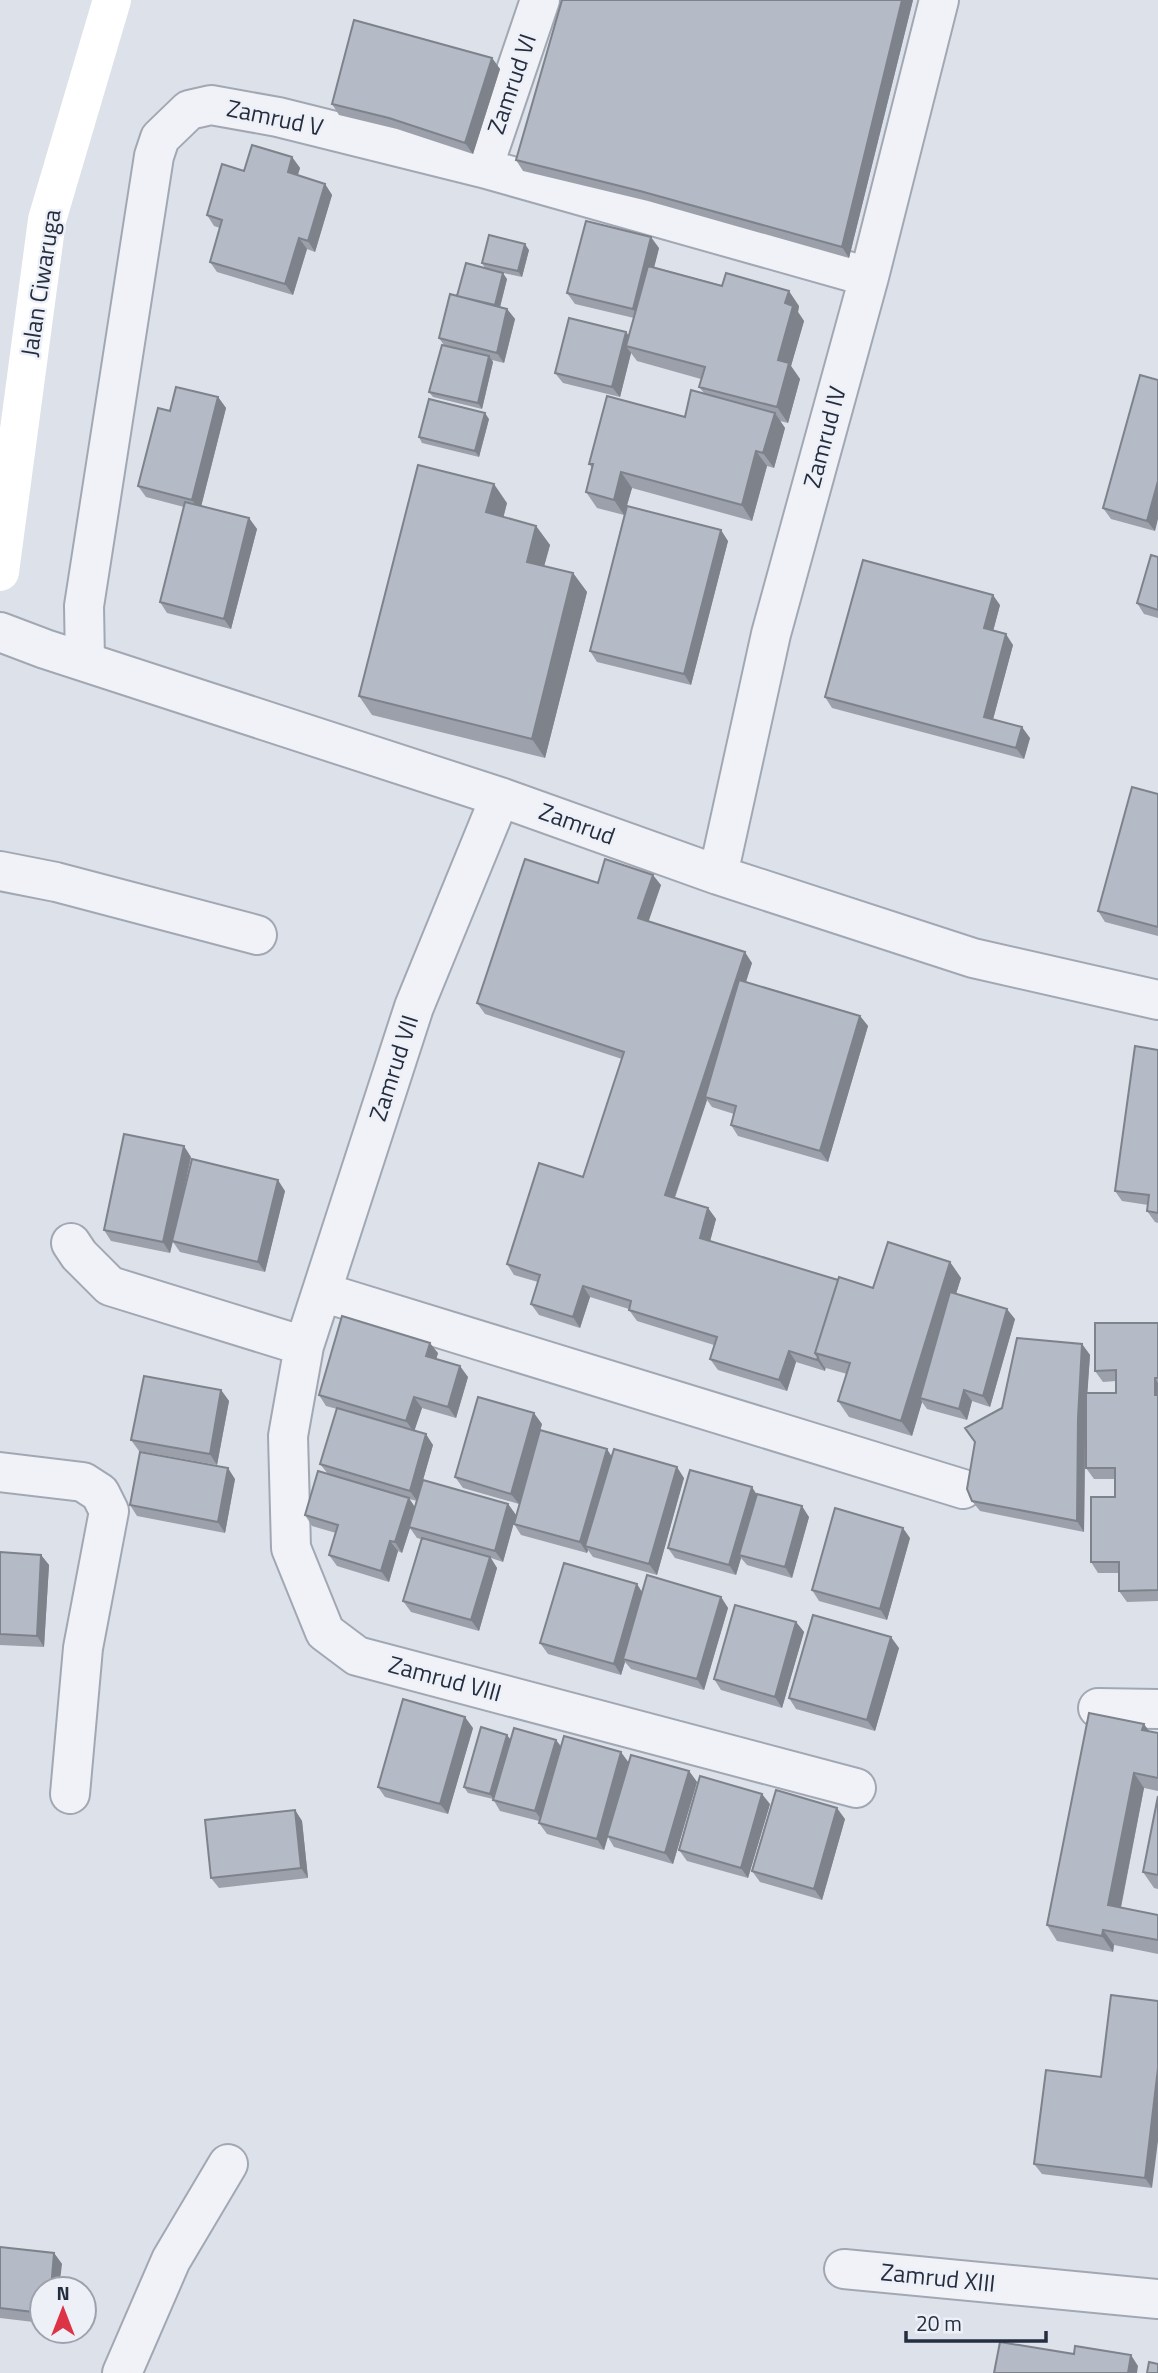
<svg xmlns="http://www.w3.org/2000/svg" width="1158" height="2373" font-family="'Titillium Web',sans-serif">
<rect width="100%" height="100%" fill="#dde1e9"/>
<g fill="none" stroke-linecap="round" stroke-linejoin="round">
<defs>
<path id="street" d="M483,168L540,0
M0,632L45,649L500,797L718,875L973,958L1158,1000
M85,661L84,606L154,156L160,138L189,110L211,105L278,117L483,168L869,277
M500,797L414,1007L304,1346L288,1436L291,1548L325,1632L357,1656L856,1788
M0,871L56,882L257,935
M718,875L771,634L869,277L939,0
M71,1243L79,1255L110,1286L304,1346
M322,1292L963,1489
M0,1472L83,1482L100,1493L109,1511L83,1648L70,1794
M1098,1708L1158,1709
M844,2269L1158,2299
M122,2373L171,2260L228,2164"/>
</defs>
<use href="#street" stroke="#a2a8b3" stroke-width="42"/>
<use href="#street" stroke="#f0f2f7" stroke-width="38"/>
<path stroke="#fff" stroke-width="38" d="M0,572L47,220L112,0"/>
</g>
<path fill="#9ba0aa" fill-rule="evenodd" d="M913,0L849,258L648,201L523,171L516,160Z
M492,58L500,69L473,154L397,129L339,115L332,104Z
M292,157L300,168L298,175L325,184L332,195L315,252L307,249L293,295L217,272L210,262L220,228L214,226L207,215L244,171Z
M659,248L654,267L799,306L798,312L804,321L791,366L800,379L788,423L780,421L785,428L774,468L767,466L752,521L632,488L627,506L728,541L691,685L597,662L590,651L624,515L597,508L586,492L592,468L589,464L685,417L704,393L699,387L701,379L637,361L631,353L620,397L563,383L555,373L626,332L629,336L634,318L575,304L567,293Z
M529,250L522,277L494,271L507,279L500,307L507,309L515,319L504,363L492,360L493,362L482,409L433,397L429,392L444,345L439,338L457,296L485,268L482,263Z
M1158,380L1155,531L1111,519L1103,508Z
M218,397L226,408L201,506L249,518L257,529L231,629L167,613L160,602L184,507L146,497L138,486L170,411Z
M489,419L479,457L422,443L419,437Z
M507,503L503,517L536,526L550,545L544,566L573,573L587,592L545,758L372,715L359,696Z
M1158,557V618L1144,614L1137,603Z
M1000,605L993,631L1013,645L993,719L1030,738L1024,759L832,708L825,697Z
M1158,794V936L1105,922L1098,911Z
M598,883L661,885L648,921L752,963L746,982L860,1016L868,1026L828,1162L738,1136L731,1125L734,1114L712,1107L707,1100L675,1198L708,1208L716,1219L710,1241L838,1280L873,1288L950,1262L961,1278L956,1294L1015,1319L990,1407L972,1401L967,1420L927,1409L922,1402L912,1436L849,1417L838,1401L847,1374L826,1368L825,1371L796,1362L787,1391L718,1370L710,1359L714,1345L637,1321L629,1310V1309L590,1297L580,1328L539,1315L531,1304L538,1282L514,1275L507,1264L583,1177L622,1059L485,1014L477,1003Z
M1158,1050V1223L1155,1222L1147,1211L1148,1205L1122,1201L1115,1191Z
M191,1157L180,1207L285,1191L265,1272L180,1252L173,1242L170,1253L111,1241L104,1230Z
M1158,1323V1601L1127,1602L1119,1591V1573H1098L1091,1562L1115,1497V1479H1094L1086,1468V1415L1084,1532L980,1511L972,1501L975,1442L1002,1408L1082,1344L1090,1355L1087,1393H1116V1381L1103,1382L1095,1371Z
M438,1353L436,1359L468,1377L456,1418L422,1408L414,1431L433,1445L423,1480L508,1504L516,1515L503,1562L491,1558L497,1568L479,1631L411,1612L403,1601L421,1539L417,1538L410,1528L402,1553L398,1551L389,1582L337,1566L329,1555L336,1533L312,1526L305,1515L328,1474L320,1464L337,1409L326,1406L319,1395ZM409,1499L417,1501L415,1507Z
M221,1390L229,1401L217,1465L139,1451L131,1440Z
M542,1424L519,1504L463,1488L455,1477Z
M612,1456L684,1478L657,1575L593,1557L588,1550L587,1553L521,1535L514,1524Z
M235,1479L225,1533L137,1516L130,1505Z
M757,1494L809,1517L792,1578L747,1565L741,1558L736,1575L675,1558L668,1548Z
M910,1538L887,1620L819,1601L812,1590Z
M0,1552L41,1555L49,1565L44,1647L0,1645Z
M642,1592L721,1597L728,1608L704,1690L631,1669L625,1662L621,1675L548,1654L540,1643Z
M796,1622L804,1632L782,1708L721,1690L714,1679Z
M899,1648L875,1731L796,1709L789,1698Z
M473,1728L448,1814L385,1797L378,1787Z
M1149,1731L1158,1733V1791L1144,1788L1121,1908L1158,1915V1954L1114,1945L1113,1952L1057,1941L1047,1925Z
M510,1739L556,1740L561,1746L629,1762L689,1771L697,1782L673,1864L614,1847L608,1837L604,1850L547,1834L539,1823V1821L500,1811L493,1799L468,1793L464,1787Z
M1158,1796V1889L1154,1888L1143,1872Z
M770,1804L748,1878L687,1861L679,1850Z
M295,1810L302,1821L308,1878L219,1888L211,1878Z
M845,1819L822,1900L760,1882L752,1871Z
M1101,2077L1152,2188L1042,2174L1034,2164Z
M0,2247L54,2253L62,2264L42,2289V2323L0,2318Z"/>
<path fill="#7e828b" d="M902,0H913L849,258L842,247Z
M492,58L500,69L473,154L465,143Z
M292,157L300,168L295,183L288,172Z
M325,184L332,195L315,252L308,241Z
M651,237L659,248L641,320L633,309Z
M299,238L307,249L293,295L285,284Z
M525,244L529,250L522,277L518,271Z
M503,273L507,279L499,311L495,305Z
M789,291L799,306L798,312L804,321L791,366L800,379L788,423L777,407L778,360L785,303Z
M507,309L515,319L504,363L497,353Z
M626,332L634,343L626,346L631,353L620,397L612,387Z
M489,356L493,362L482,409L478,403Z
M218,397L226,408L200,511L192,500Z
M485,413L489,419L479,457L475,451Z
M775,413L785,428L774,468L763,453Z
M756,451L767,466L752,521L742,505Z
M621,472L632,488L624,515L614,500Z
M1158,481V519L1155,531L1147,521Z
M494,484L507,503L500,531L486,512Z
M249,518L257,529L231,629L224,619Z
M536,526L550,545L540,581L527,562Z
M721,530L728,541L691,685L684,674Z
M573,573L587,592L545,758L532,739Z
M993,595L1000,605L991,639L984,628Z
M1006,634L1013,645L991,727L984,717Z
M1022,727L1030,738L1024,759L1016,748Z
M653,875L661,885L646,929L638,918Z
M745,952L752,963L708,1098L705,1097L707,1100L672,1205L665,1195Z
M860,1016L868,1026L828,1162L820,1151Z
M184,1146L191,1157L170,1253L163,1242Z
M278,1180L285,1191L265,1272L258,1262Z
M708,1208L716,1219L708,1249L700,1238Z
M950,1262L961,1278L923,1399L920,1398L922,1402L912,1436L901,1421Z
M583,1286L590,1297L580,1328L573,1317Z
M1007,1309L1015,1319L990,1407L983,1396Z
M430,1343L438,1353L434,1367L426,1356Z
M1082,1344L1090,1355L1085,1429L1084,1532L1077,1521L1078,1418Z
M789,1351L796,1362L787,1391L779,1380Z
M818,1357L825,1368V1371L817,1360Z
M460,1366L468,1377L456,1418L448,1407Z
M1155,1378L1158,1383V1400L1155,1395Z
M221,1390L229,1401L217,1465L210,1454Z
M964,1390L972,1401L967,1420L959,1409Z
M414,1397L422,1408L414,1432L406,1421Z
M534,1413L542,1424L519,1504L511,1494Z
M426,1434L433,1445L417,1501L410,1491Z
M607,1449L614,1460L585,1546L588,1550L587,1553L580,1542Z
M677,1467L684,1478L657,1575L649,1564Z
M228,1468L235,1479L225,1533L218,1522Z
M752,1487L759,1498L739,1555L741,1558L736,1575L729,1565Z
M409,1498L416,1509L402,1553L395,1542Z
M508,1504L516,1515L503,1562L495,1551Z
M802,1506L809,1517L792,1578L785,1567Z
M903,1528L910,1538L887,1620L880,1609Z
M390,1541L398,1551L389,1582L381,1571Z
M41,1555L49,1565L44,1647L37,1636Z
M490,1557L497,1568L479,1631L471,1620Z
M637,1584L644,1595L623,1659L625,1662L621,1675L614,1664Z
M721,1597L728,1608L704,1690L697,1679Z
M796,1622L804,1632L782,1708L775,1697Z
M891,1637L899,1648L875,1731L867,1720Z
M465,1717L473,1728L448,1814L440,1804Z
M1144,1724L1155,1739L1142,1730Z
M507,1735L511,1740L494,1800L490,1794Z
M556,1740L563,1750L543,1822L535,1811Z
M621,1752L629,1763L604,1850L597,1839Z
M689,1771L697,1782L673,1864L665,1853Z
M1134,1773L1144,1788L1118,1921L1108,1905Z
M762,1794L770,1804L748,1878L741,1868Z
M837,1808L845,1819L822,1900L814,1889Z
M295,1810L302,1821L308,1878L301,1868Z
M1103,1930L1114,1945L1113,1952L1102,1936Z
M1158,2068V2141L1152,2188L1145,2178Z
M54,2253L62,2264L59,2289H51Z
M1131,2355L1138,2366L1137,2373H1128Z"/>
<path fill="#b4bac6" stroke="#7e828b" stroke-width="2" d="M562,0H902L842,247L640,191L516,160Z
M354,20L492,58L465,143L389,118L332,104Z
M252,145L292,157L288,172L325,184L308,241L299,238L285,284L210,262L222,220L207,215L222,164L244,171Z
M586,221L651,237L633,309L567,293Z
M489,235L525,244L518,271L482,263Z
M466,263L503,273L495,305L457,296Z
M648,266L722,286L726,273L789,291L785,303L793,306L778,360L789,363L777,407L699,387L705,367L626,346Z
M450,294L507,309L497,353L439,338Z
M569,318L626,332L612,387L555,373Z
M442,345L489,356L478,403L429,392Z
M1140,375L1158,380V481L1147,521L1103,508Z
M176,387L218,397L192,500L138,486L158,408L170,411Z
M691,390L775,413L763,453L756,451L742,505L621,472L614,500L586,492L593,464H589L607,396L685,417Z
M429,399L485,413L475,451L419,437Z
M418,465L494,484L486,512L536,526L527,562L573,573L532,739L359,696Z
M185,502L249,518L224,619L160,602Z
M627,506L721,530L684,674L590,651Z
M1151,555L1158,557V610L1137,603Z
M863,560L993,595L984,628L1006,634L984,717L1022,727L1016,748L825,697Z
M1132,787L1158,794V927L1098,911Z
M525,859L598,883L605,859L653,875L638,918L745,952L665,1195L708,1208L700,1238L838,1280L815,1353L818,1357L817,1360L789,1351L779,1380L710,1359L717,1337L629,1310L631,1301L583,1286L573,1317L531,1304L540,1275L507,1264L539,1163L583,1177L624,1052L477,1003Z
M739,980L860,1016L820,1151L731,1125L736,1106L705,1097Z
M1135,1046L1158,1050V1213L1147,1211L1149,1195L1115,1191Z
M124,1134L184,1146L163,1242L104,1230Z
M192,1159L278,1180L258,1262L172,1241Z
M888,1242L950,1262L901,1421L838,1401L850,1363L815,1353L839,1277L873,1288Z
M950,1292L1007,1309L983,1396L964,1390L959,1409L920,1398Z
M342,1316L430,1343L426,1356L460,1366L448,1407L414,1397L406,1421L319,1395Z
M1095,1323H1158V1378H1155V1395H1158V1590L1119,1591V1562H1091V1497H1115V1468H1086V1393H1116V1370L1095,1371Z
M1017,1338L1082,1344L1078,1418L1077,1521L972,1501L967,1489L975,1442L965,1428L1002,1408Z
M144,1376L221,1390L210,1454L131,1440Z
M478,1397L534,1413L511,1494L455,1477Z
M337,1408L426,1434L410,1491L320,1464Z
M540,1430L607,1449L580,1542L514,1524Z
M614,1449L677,1467L649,1564L585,1546Z
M140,1452L228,1468L218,1522L130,1505Z
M690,1470L752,1487L729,1565L668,1548Z
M318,1471L409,1498L395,1542L390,1541L381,1571L329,1555L338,1525L305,1515Z
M423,1480L508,1504L495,1551L409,1527Z
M757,1494L802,1506L785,1567L739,1555Z
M835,1508L903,1528L880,1609L812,1590Z
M422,1538L490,1557L471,1620L403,1601Z
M0,1552L41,1555L37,1636L0,1634Z
M564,1563L637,1584L614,1664L540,1643Z
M647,1575L721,1597L697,1679L623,1659Z
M735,1605L796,1622L775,1697L714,1679Z
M813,1615L891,1637L867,1720L789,1698Z
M403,1699L465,1717L440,1804L378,1787Z
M1089,1713L1144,1724L1142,1730L1158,1733V1778L1134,1773L1108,1905L1158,1915V1940L1103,1930L1102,1936L1047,1925Z
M481,1727L507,1735L490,1794L464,1787Z
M514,1728L556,1740L535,1811L493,1800Z
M564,1736L621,1752L597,1839L539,1823Z
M631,1755L689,1771L665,1853L607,1836Z
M700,1776L762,1794L741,1868L679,1850Z
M776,1790L837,1808L814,1889L752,1871Z
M1158,1796V1875L1143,1872Z
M295,1810L301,1868L211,1878L205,1820Z
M1111,1995L1158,2001V2068L1145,2178L1034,2164L1046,2070L1101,2077Z
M0,2247L54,2253L51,2289H42V2313L0,2308Z
M1000,2342L1074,2354L1075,2346L1131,2355L1128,2373H994Z
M1149,2362L1158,2364V2373H1147Z"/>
<g text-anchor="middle" stroke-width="5" stroke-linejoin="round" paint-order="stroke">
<g font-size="24" fill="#252e41" stroke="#edf0f6">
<text transform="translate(512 84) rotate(-71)" y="8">Zamrud VI</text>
<text transform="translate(275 118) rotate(12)" y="8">Zamrud V</text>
<text transform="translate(41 283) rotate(-81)" y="8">Jalan Ciwaruga</text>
<text transform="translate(825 437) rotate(-75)" y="8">Zamrud IV</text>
<text transform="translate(577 824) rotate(20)" y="8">Zamrud</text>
<text transform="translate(394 1068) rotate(-72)" y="8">Zamrud VII</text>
<text transform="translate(445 1679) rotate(15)" y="8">Zamrud VIII</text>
<text transform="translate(938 2278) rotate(6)" y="8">Zamrud XIII</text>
</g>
</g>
<g transform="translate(63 2310)"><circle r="33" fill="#edf0f6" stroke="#9da2ae" stroke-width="2"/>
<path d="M0-5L12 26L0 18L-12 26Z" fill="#dc3446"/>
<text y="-10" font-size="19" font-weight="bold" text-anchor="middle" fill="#252e41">N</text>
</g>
<path d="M906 2331v10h140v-10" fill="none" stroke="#252e41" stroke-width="3.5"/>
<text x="916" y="2331" font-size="21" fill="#252e41" stroke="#edf0f6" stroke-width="5" paint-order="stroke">20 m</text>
</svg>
